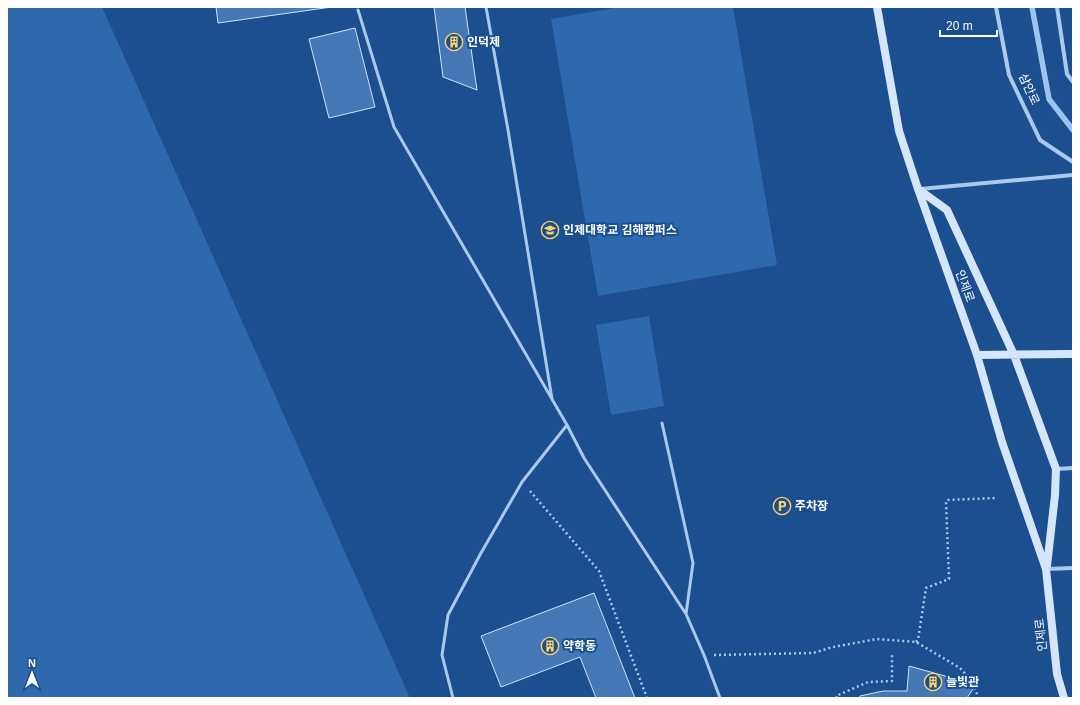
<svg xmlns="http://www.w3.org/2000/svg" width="1080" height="705" font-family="Helvetica,'Noto Sans KR',sans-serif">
<rect width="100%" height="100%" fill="#1b4f8f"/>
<path fill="#2e69ad" d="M7,7H102L410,698H7Z
M620,7H733L777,265L598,296L551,19Z
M649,316L664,406L611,415L596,325Z"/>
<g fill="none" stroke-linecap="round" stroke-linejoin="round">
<path stroke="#9cc4f0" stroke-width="5.5" d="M1032,7L1049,99L1073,130"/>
</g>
<path fill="#4478b7" stroke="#cfe3fa" d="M216,7H332L218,23Z
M434,7H465L477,90L443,77Z
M355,28L375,107L329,118L309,39Z
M594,593L635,698H596L580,657L501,687L481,636Z
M909,666L945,676L973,689L967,698H859L860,696L883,691H907Z"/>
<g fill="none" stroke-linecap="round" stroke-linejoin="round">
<path stroke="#a9c9ee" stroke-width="2.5" stroke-dasharray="2 3" stroke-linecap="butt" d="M530,491L599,571L647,698
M916,642L918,640L926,588L949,579L946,501L948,500L996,498
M714,655L813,653L833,647L877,639L916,642L960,668L974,683L978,698
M837,698L836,696L868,682L892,681V653"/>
<path stroke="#a9c9ee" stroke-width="3" d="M486,7L508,130L552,399
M358,10L394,127L567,425L584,458L686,614L704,655L720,698
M662,423L693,563L686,614
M453,698L442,655L448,615L481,553L522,482L567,425"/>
<path stroke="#a9c9ee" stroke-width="4" d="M996,7L1009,75L1040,140L1073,162
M1057,7L1067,74L1073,82
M920,189L1073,175
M1056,469L1073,468
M1046,569L1073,568"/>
<path stroke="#d6e6fa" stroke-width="8" d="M877,7L899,131L918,189L977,355L1002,442L1046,569L1057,674L1064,698
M918,189L947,210L1014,355L1056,469L1055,495L1047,566
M977,355L1073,354"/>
</g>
<defs>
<symbol id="building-ring" viewBox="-11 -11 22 22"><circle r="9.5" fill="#1b4f8f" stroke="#ffd166" stroke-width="1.5"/><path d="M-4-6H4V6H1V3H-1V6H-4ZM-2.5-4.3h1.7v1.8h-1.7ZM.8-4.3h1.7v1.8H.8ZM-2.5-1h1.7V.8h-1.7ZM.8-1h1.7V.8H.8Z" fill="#ffd166"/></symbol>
<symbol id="university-ring" viewBox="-11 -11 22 22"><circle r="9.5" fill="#1b4f8f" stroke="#ffd166" stroke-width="1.5"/><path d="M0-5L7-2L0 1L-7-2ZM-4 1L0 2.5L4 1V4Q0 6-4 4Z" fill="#ffd166"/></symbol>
<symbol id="parking-ring" viewBox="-11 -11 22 22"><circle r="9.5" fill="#1b4f8f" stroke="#ffd166" stroke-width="1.5"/><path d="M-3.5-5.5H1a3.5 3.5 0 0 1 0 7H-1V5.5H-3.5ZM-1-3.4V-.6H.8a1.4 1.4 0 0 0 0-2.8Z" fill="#ffd166"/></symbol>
</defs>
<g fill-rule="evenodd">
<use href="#building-ring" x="444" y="32" width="20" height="20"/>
<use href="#university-ring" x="540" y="220" width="20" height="20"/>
<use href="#parking-ring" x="772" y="496" width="20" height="20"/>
<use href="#building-ring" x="540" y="636" width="20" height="20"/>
<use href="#building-ring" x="923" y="672" width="20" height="20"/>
</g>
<g text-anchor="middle" stroke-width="4" stroke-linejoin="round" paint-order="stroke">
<g font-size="12" font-weight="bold" fill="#fff" stroke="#1b4f8f" text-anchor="start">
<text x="467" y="46">인덕제</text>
<text x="563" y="234">인제대학교 김해캠퍼스</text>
<text x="795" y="510">주차장</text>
<text x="563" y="650">약학동</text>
<text x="946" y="686">늘빛관</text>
</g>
<g font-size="12" fill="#fff" stroke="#1b4f8f">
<text transform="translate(1029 89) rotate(65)" y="4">삼안로</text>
<text transform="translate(965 286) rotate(70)" y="4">인제로</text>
<text transform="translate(1041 635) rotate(-96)" y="4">인제로</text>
</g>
</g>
<rect width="1080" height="705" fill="none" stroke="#ffffff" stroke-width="16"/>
<g transform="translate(32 673)" stroke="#1b4f8f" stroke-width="3" paint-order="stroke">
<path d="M0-3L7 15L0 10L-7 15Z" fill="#ffffff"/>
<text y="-6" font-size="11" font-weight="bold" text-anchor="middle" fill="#ffffff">N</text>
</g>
<path d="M940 30v6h57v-6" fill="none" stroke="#ffffff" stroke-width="2"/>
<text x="946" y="30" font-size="12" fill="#ffffff" stroke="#1b4f8f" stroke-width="3" paint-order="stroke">20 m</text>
</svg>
